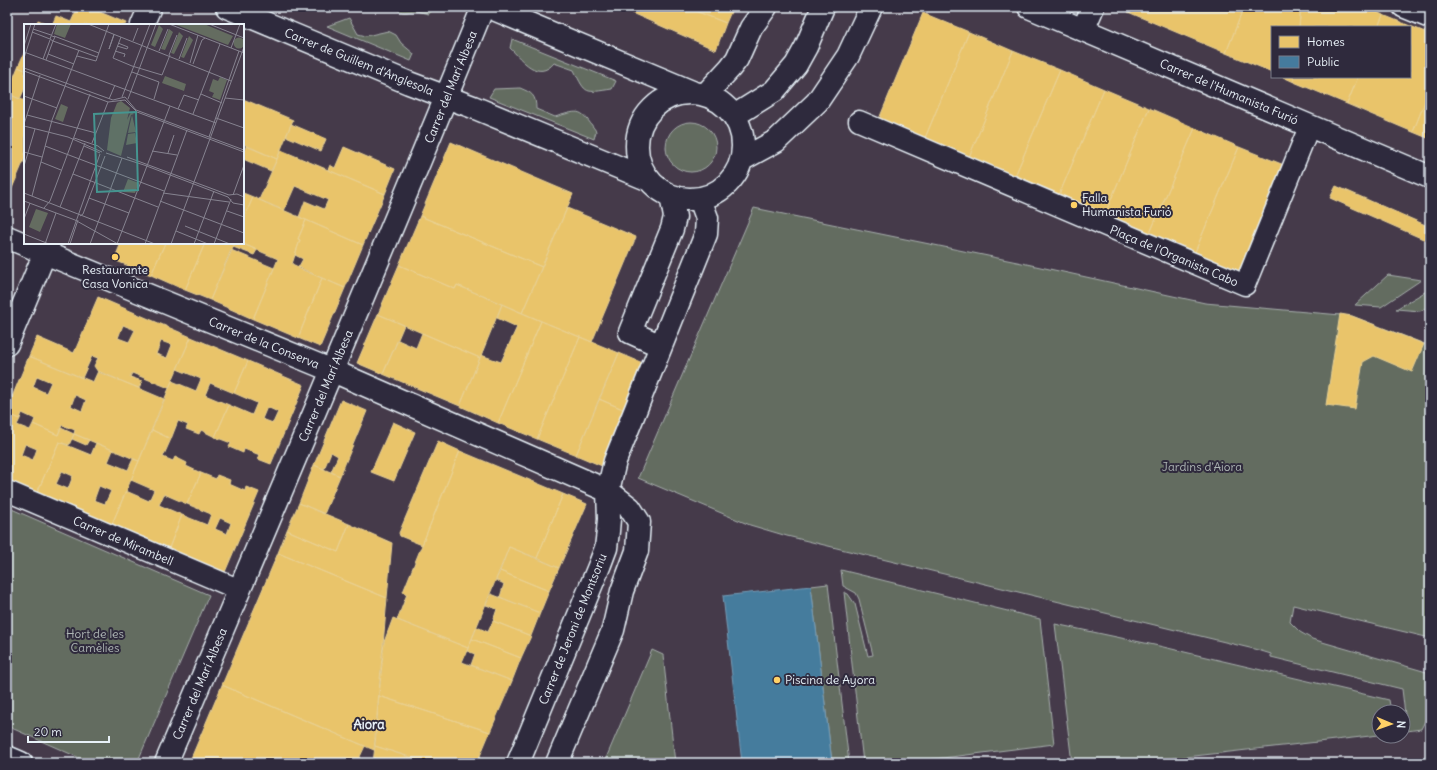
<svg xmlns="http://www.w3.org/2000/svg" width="1437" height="770" font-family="Delius,sans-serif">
<rect width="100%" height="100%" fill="#453a4a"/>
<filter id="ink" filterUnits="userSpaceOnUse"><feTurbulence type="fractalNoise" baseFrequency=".025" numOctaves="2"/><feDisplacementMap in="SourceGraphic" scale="8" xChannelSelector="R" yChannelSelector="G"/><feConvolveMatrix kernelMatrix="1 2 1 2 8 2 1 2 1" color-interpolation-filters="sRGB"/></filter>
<g filter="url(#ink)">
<path fill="#646c60" stroke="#a6aeac" d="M394,7H433L431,12L429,14C425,13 420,12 416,11C406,11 403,15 394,7Z
M349,18L358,34L366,36L388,31L396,35L401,43L414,54L411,61L327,26Z
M512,39L616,81L612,89C585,93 586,95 574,70L554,63C538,82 522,60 510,48Z
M520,88C532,93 536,95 536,109L555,117C582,109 580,109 596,131L594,139L489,97L494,89Z
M666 147a25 25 0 1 1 50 0a25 25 0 1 1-50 0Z
M754,208L1022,263L1205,303L1352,316L1430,346V638L1293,605L1290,622L1300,632L1312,639L1430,673V711L1421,729L1407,731L1402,689L1271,657V654L1258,650L787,536L750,525L638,478Z
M1388,275L1421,280L1381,307L1355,305Z
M1430,289V306L1420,311L1396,309Z
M7,507L209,595L137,763H91L7,726Z
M841,570L1040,619L1054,744L903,763H863L844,592L848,594L855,604L868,656L873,655L859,599L856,593L843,586Z
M828,584L849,763H830L832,762L811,586Z
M1055,624L1159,646L1389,700L1391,712H1379V735L1133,763H1072Z
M652,650L663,655L675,763H604Z"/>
<path fill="#e9c46a" stroke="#e9d295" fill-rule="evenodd" d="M67,7H88L126,23L125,25H52L56,16L71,22L76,11Z
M618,7H685L726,23L716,50Z
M685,7H733L726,23Z
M1130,7H1244L1226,53L1128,12Z
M1244,7H1301L1299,27H1272V72L1226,53Z
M1301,7H1366L1383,15L1378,27H1299Z
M923,13L969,32L925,138L879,119Z
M1383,15L1430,34V89L1413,132L1347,104L1358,77H1410V27H1378Z
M38,20L50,25H36Z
M969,32L1013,51L969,157L925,138Z
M25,51V70L18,67Z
M1013,51L1060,70L1015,176L969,157Z
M18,67L25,70V88L20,99L7,94Z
M1060,70L1104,89L1059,195L1015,176Z
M1283,77H1294V82Z
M1294,77H1358L1347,104L1294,82Z
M1104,89L1149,108L1105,214L1059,195Z
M1430,89V139L1413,132Z
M7,94L11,95L7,104Z
M11,95L25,101V158L7,200V104Z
M243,99L293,120L277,159L243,144Z
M1149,108L1195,128L1150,233L1105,214Z
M291,124L326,139L321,151L286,136Z
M1195,128L1239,147L1195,252L1150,233Z
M451,142L573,194L542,267L420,216Z
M246,146L277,159L271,171L243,159V154Z
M344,147L395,169L385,194L328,170L330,165L335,168Z
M1239,147L1284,165L1240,271L1195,252Z
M281,150L385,194L363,245L299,217L305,201L324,209L328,200L295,186L284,211L259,200Z
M1336,186L1430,227V242L1330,198Z
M243,193L253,197L243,221Z
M253,197L306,220L298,239L300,240L292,264L322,278L298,338L253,319L278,259L241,243H243V221Z
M567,208L636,237L592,342L522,313Z
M420,216L542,267L522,313L457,285L455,289L399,265Z
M306,220L363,245L345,288L298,268L303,259L295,255L300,240L298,239Z
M121,243H165L151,275L114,260Z
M165,243H205L185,290L151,275Z
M205,243H235L210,300L185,290Z
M235,243H241L257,250L254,255L233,247Z
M231,250L274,268L253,319L210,300Z
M399,265L455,289L457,285L502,304L480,358L378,314Z
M322,278L345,288L320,347L298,338Z
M98,297L191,337L169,388L132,373L130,377L142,381L139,388L98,372L94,366L98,358L92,356L82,378L29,356L37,337L74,353ZM123,325L135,330L129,342L118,338ZM161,341L172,345L167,358L156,354Z
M502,304L541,321L498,423L460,406L481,355L501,362L517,327L497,318Z
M378,314L404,325L383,374L357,363Z
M1340,314L1352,316L1424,344L1412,372L1374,356L1363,362L1355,409L1326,405Z
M541,321L580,337L537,439L498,423Z
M422,333L480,358L460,406L383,374L398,340L416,348Z
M191,337L248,361L234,393L210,383L205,395L229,405L215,437L201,430L199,434L186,429L188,425L178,421L171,439L152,430L172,381L196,391L201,379L177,369Z
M580,337L619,353L576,455L537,439Z
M619,353L645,364L625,410L599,399Z
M29,356L93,382L98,371L164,399L139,461L74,434L75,430L62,425L58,435L33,424L35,419L22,413L20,419L7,413V409ZM37,376L51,382L46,393L33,387ZM75,395L86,400L82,411L71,406Z
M248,361L304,385L271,464L258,459L260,455L244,449L243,453L229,447L231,443L215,437L229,405L252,415L257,403L234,393ZM267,407L278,412L273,423L262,419Z
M599,399L625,410L602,466L576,455Z
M341,400L367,411L340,476L331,472L338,456L331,452L324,469L314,465Z
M7,413L20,419L17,425L30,430L33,424L58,435L61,428L74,434L69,445L59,442L37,493L7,480ZM25,444L37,449L33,460L21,455Z
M393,422L415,432L394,481L371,472Z
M152,430L171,439L163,457L173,461L175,457L187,463L186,466L201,473L187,504L164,494L159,505L182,515L169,548L112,524L126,491L149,501L154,490L131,480Z
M74,434L89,440L86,445L72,439Z
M438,441L460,451L422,545L400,536L399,533Z
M59,442L91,455L96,443L113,450L108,462L128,470L133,459L139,461L112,524L37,493ZM62,471L73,476L68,489L56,484ZM99,486L111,491L105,504L94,500Z
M460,451L563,494L537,558L509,547L468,648L397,620L407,594L403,592Z
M314,465L340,476L324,514L299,503Z
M201,473L216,479L217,475L230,480L229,484L245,491L246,487L259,492L225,572L169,548L182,515L207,525L211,514L187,504ZM220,518L231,523L227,534L215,529Z
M563,494L587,504L559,568L537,558Z
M299,503L349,524L338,552L287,530Z
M349,524L392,543L387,598L278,553L287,530L338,552Z
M509,547L559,568L549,591L500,571Z
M278,553L387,598L374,750L222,685Z
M500,571L549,591L540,613L500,597L504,584L496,580Z
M491,594L540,613L531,636L493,621L497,609L486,605Z
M393,618L468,648L462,662L512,681L490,732L379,696L384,642Z
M493,621L531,636L521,658L472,639L477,627L488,632Z
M472,639L521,658L512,681L471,665L475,654L467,651Z
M222,685L365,746L357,763H189Z
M379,696L490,732L477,763H427L375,746Z
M375,746L410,757L427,763H373Z"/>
<path fill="#457b9d" stroke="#769eb8" d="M811,586L832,763H742L723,596Z"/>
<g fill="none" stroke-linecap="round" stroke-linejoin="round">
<defs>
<path id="pedestrian" d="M1403,7L1430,18
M859,121L1245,285L1309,127
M7,491L240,590"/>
<path id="minor" d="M227,7L409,83L473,107L647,179
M489,7L692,92
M1029,7L1430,177
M142,25L150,7
M1083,30L1093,7
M637 146a53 53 0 1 1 106 0a53 53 0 1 1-106 0Z
M705,95L730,68L737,59L751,28L766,7
M734,116L774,91L796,65L806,47L823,7
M741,160L776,141L817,102L848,56L871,7
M7,237L45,253L333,371L608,491L630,508L639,522L637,551L622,591L613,630L557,763
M7,344L49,243
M661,346L630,332L672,229L675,217L671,196
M7,757L21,763
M166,763C273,511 380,260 483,7
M518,763L600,564L606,548L608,531L609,519L608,491L615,461L706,234L707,218L700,199"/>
</defs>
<use href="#pedestrian" stroke="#e8f1f8" stroke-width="23"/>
<use href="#minor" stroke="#e8f1f8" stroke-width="25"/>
<use href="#pedestrian" stroke="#2f2a3d" stroke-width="20"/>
<use href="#minor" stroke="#2f2a3d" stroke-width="22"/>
</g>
</g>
<g fill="#ffd166" stroke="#2f2a3d" stroke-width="1.5">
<circle cx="1074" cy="205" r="4"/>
<circle cx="115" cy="257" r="4"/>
<circle cx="777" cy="680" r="4"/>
</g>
<g text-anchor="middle" stroke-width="4" stroke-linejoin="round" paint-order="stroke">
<g font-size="12" fill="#e8f1f8" stroke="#2f2a3d">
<text transform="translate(359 62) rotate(22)" y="4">Carrer de Guillem d'Anglesola</text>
<text transform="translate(451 87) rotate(-68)" y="4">Carrer del Marí Albesa</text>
<text transform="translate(1229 92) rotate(23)" y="4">Carrer de l'Humanista Furió</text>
<text transform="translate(1174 256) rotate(23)" y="4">Plaça de l'Organista Cabo</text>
<text transform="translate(264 343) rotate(22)" y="4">Carrer de la Conserva</text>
<text transform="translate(326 386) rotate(-67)" y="4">Carrer del Marí Albesa</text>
<text transform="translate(123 541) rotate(23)" y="4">Carrer de Mirambell</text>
<text transform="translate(573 629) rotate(-68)" y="4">Carrer de Jeroni de Montsoriu</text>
<text transform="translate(200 684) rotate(-67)" y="4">Carrer del Marí Albesa</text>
</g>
<g font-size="12" fill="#e8f1f8" stroke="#2f2a3d" text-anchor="start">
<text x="1082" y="202">Falla<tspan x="1082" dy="14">Humanista Furió</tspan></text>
<text x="115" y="274" text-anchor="middle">Restaurante<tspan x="115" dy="14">Casa Vonica</tspan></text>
<text x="785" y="684">Piscina de Ayora</text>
</g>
<g font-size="12" fill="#adb5b4" stroke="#2f2a3d">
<text x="1202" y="471">Jardins d'Aiora</text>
<text x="95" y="638">Hort de les<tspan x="95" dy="14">Camèlies</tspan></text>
</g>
<g font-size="13" font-weight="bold" fill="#e8f1f8" stroke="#2f2a3d">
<text x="369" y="729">Aiora</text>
</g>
</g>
<g transform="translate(24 24)">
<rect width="220" height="220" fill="#453a4a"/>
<path d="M33,0H47L41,14L30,10ZM150,0H180L209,12L204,21ZM135,1L139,5L131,23L127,21ZM145,5L149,8L141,26L137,25ZM155,8L159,12L150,30L147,29ZM165,12L169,16L160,34L157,33ZM209.5 19a5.5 5.5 0 1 1 11 0a5.5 5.5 0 1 1-11 0ZM141,52L162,60L160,67L138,59ZM196,53L203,56L196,76L188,73L190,69L185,67L189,55L194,57ZM97,77L106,84L103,96L107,88L110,90L107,91L97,132L83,126L87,94L93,79ZM37,80L44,83L39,98L31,95ZM108,91L112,108L104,109L105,104ZM111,109L113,119L102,121L104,110ZM104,155L115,159L111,169L99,168ZM12,185L24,189L16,208L5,203Z" fill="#646c60"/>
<path fill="none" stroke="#868390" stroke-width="1" d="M64,0L207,57M145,0L220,29M185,0L220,14M9,5L27,11M8,8L26,15M90,11L85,25L90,10M28,12L31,13L29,17L26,15L32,0M30,12L75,29M97,13L89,34L108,42L138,51L146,31M29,17L73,33M109,17L114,4M0,22L7,0M93,22L103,25L104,23L94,19M207,24L216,0M91,27L101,30L100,33M135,27L144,5M0,28L192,99M24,30L50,40M145,31L153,11M53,32L72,37L85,0M0,34L11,0M19,35L26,16M155,35L163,14M22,36L29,17M166,39L174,11M169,40L178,16L181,14M0,44L89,76L101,73L112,86L220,126M0,47L84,78L101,76L113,88L220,128M108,48L135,58L130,75M177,70L198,79M0,72L33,84M98,73L126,0M201,74L220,76M85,75L91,61M104,75L132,0M154,85L160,71L175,76M169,90L196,20M3,91L72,109M192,94L220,104M0,100L16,51M0,102L44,113L78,128M185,113L215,27M50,114L74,122L80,127M68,119L84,78M21,122L140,167M60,122L76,129M128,127L153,131M0,128L18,133M82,129L120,141L204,173L209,179L220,181M144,129L150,111M103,133L205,171L213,170L220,173M17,138L37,146M0,142L11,105M49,150L134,183M0,169L131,220M139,169L205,178M209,171L220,141M8,172L28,96L55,26M65,174L105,189M0,177L51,196L94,220M136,177L220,209M36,183L61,119M20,184L26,177L66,70M203,187L220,193M56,192L59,190L81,132M0,195L6,179M161,202L206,220M152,207L184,220M0,210L25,220M21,220L32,189M44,220L76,130M46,220L54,196M66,220L98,134M93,220L146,82M121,220L163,106M147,220L220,23M170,220L190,167M190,220L207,175"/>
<path fill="#459590" fill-opacity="0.15" stroke="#459590" stroke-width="2" d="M112,88L114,166L73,168L70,90Z"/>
<rect width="220" height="220" fill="none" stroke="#e8f1f8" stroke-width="2"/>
</g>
<rect width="1437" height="770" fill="none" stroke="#2f2a3d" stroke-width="24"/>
<rect x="12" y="12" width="1413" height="746" fill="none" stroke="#e8f1f8" stroke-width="1.5" filter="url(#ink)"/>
<rect x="1271" y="26" width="140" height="52" fill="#2f2a3d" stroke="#797a88"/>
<rect x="1279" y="36" width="20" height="12" fill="#e9c46a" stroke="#797a88"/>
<text x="1307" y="46" font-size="12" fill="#e8f1f8">Homes</text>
<rect x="1279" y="56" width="20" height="12" fill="#457b9d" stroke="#797a88"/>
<text x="1307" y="66" font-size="12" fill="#e8f1f8">Public</text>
<g transform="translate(1391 724) rotate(92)"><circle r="19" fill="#2f2a3d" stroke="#797a88"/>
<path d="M0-3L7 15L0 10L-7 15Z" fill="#ffd166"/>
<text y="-6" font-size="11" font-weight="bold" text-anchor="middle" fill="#e8f1f8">N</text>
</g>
<path d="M28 736v6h81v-6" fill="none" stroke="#e8f1f8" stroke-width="2"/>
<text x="34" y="736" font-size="12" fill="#e8f1f8" stroke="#2f2a3d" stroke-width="3" paint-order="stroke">20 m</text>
</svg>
